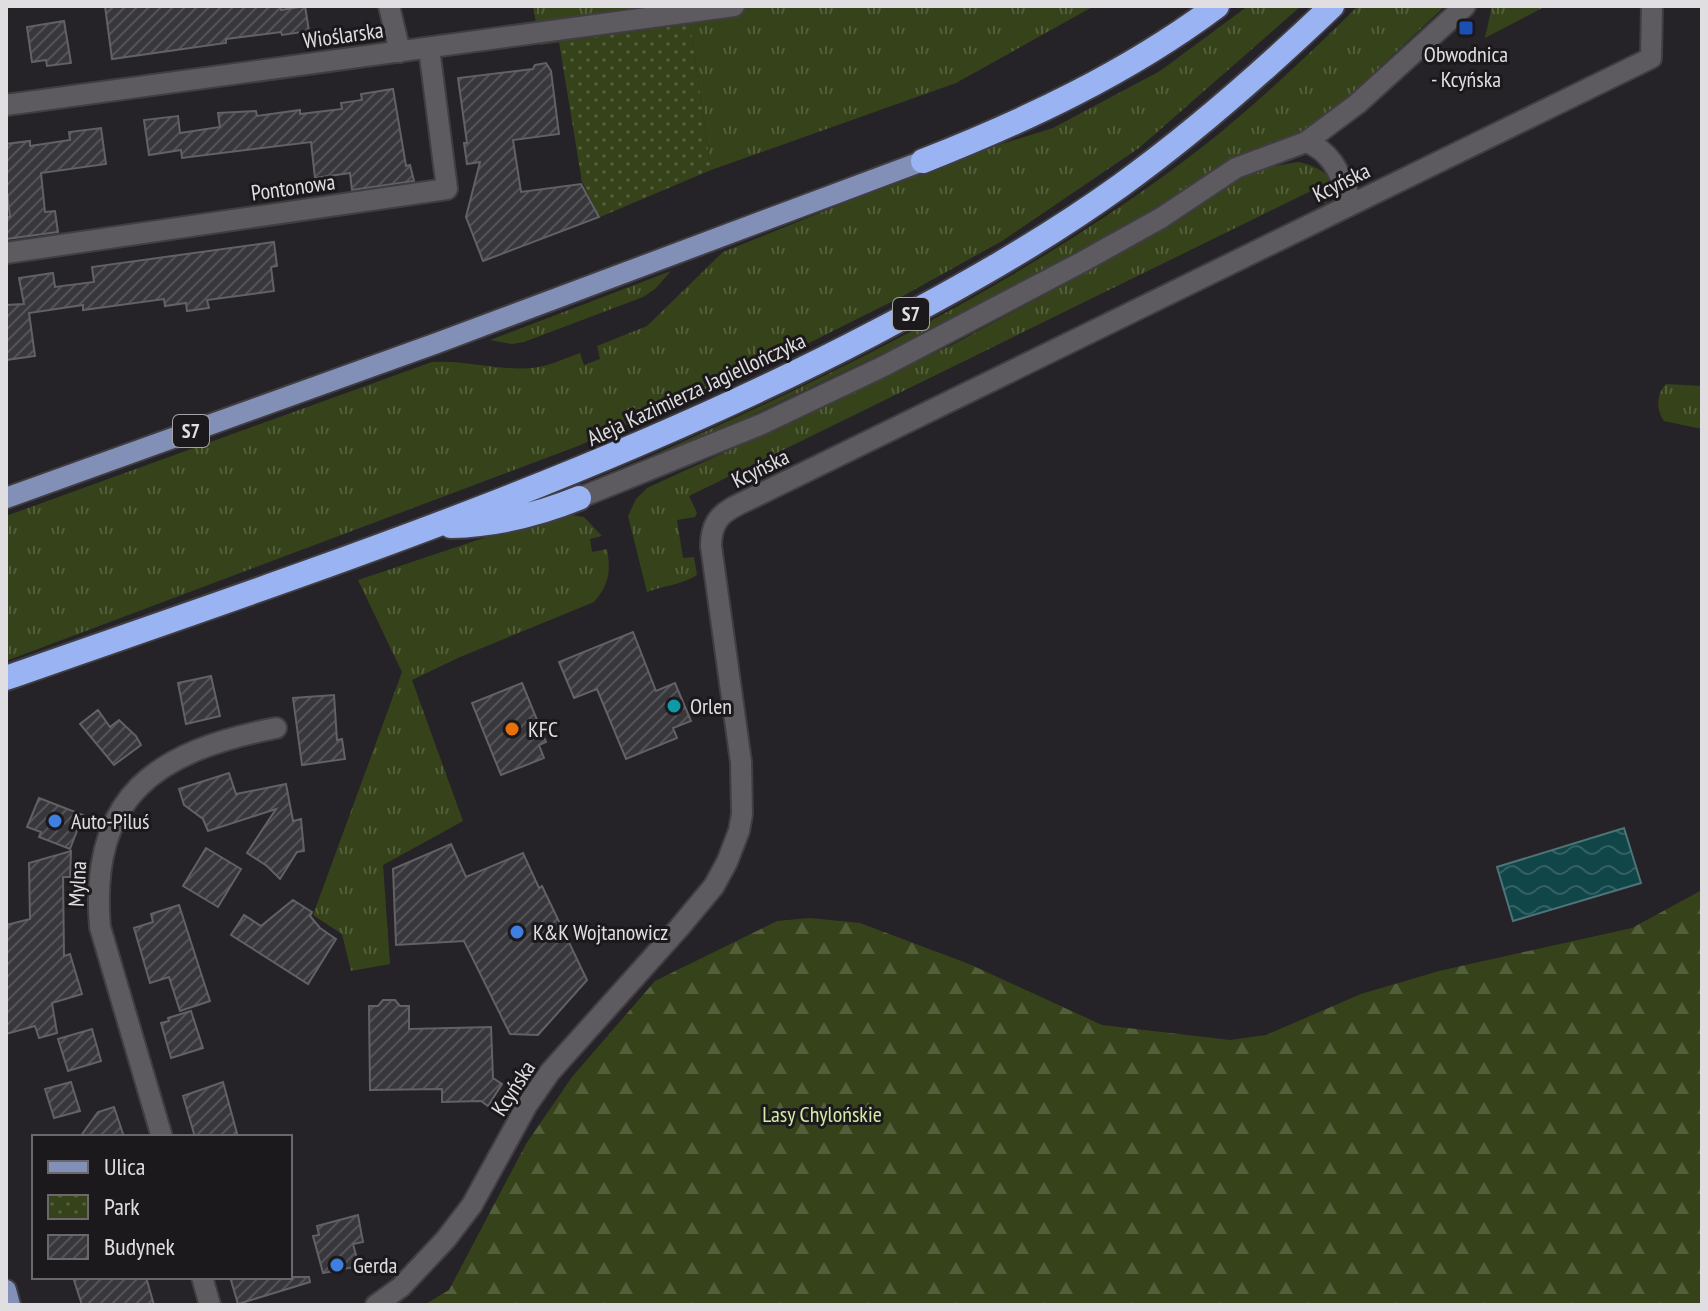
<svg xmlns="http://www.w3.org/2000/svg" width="1708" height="1311" font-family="'PT Sans Narrow',sans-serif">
<defs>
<pattern id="grass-tufts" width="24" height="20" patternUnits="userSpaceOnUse" patternTransform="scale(2)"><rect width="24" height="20" fill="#36431a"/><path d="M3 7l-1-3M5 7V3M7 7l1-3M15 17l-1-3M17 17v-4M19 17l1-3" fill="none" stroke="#535e3b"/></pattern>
<pattern id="forest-firs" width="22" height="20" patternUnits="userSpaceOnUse" patternTransform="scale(2)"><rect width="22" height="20" fill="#36431a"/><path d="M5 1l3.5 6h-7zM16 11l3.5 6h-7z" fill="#535e3b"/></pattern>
<pattern id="park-dots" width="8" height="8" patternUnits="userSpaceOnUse" patternTransform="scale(2)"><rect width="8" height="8" fill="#36431a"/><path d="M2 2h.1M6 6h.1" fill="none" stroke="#535e3b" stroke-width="1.8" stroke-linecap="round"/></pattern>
<pattern id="water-waves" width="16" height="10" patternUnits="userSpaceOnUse" patternTransform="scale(2)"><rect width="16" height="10" fill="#114649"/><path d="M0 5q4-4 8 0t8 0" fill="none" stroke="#336063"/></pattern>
<pattern id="building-hatch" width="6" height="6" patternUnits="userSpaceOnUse" patternTransform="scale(2)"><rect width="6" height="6" fill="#38373c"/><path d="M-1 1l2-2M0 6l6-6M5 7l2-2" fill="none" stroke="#545458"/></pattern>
</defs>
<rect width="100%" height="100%" fill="#252327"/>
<path fill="url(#grass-tufts)" d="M533,6H1094L956,83L711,170L690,24L540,45Z
M1248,6H1301L1139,148L1002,241L901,297L793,351L578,446L6,661V516L432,362C466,360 499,371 532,368C549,366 564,359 580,353L584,365L600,359L597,346L647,326L723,252L953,159L1053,128L1160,71Z
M1358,6H1445L1331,113L1307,130L1285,140L1246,153L1149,213L934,329L674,452L550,500C764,408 978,311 1168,173C1236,124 1298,65 1358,6Z
M1492,6H1546L1485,38Z
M1298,162C1318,165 1351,184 1325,204L1317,188L689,496L697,513L695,517L677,520L683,558L694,557L697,575C684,584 663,586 647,592L628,516L636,499L647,488L828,405L855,390L954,344L1125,251L1182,218L1244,176L1265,168Z
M671,271L655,289L643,297L524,342L512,344L490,340Z
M1666,384L1702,386V429L1664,421C1656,410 1656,394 1666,384Z
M559,513L584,517L602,536L590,539L592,552L607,549C611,572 609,584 594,602L460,657L412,680L463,821L383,865L390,964L351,971L342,934L313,915L402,672L358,580Z"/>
<path fill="url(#forest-firs)" d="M1702,890V1305H424L449,1290L526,1144L572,1077L655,981L777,921L810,918L860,923L969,964L1102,1025L1230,1040L1266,1035L1361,994L1439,971L1632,928Z"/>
<path fill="url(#park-dots)" d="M690,24L711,170L600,217L582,182L559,42Z"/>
<path fill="url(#water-waves)" stroke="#4f7477" stroke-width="2" d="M1624,828L1641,883L1513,921L1497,867Z"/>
<path fill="url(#building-hatch)" stroke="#626166" stroke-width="2" d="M105,6H280L281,10L305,6L309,31L282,35L281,32L226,39V43L112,59Z
M64,21L71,63L47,66L46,60L32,62L27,27Z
M546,63L551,71L559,134L513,140L521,192L581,184L599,217L483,261L466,217L480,162L467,164L464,143H467L458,78L533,69L535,65Z
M393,89L406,166L410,165L414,181L352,190L350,173L315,178L311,142L182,158L181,150L149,155L144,120L178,116L180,133L220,127L218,113L256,111L257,116L300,110V114L342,109L341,103L362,100L361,94Z
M101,128L106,164L41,173L45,212L55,211L58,232L6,239V217H10L6,183V144L30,141V146L70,140L69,132Z
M274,242L277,266L271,267L274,291L207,300L209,308L187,311L186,303L165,306L164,299L83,310V305L29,313L35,356L6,360V305L24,304L19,278L53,273L55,287L94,282L92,267Z
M633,632L656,691L675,683L691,721L673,728L677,738L626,759L597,689L574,698L559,662Z
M211,676L220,716L186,724L178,683Z
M522,683L546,742L539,745L544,758L501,775L472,703Z
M334,695L337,740L342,739L345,759L302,765L293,698Z
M98,710L110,727L119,720L136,736L141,745L114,765L80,724Z
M229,773L236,794L286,784L293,821L301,819L304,851L297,852L280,879L267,866L247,853L276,809L208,831L203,819L184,805L179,789Z
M39,798L83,815L70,849L39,837L41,832L27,827Z
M451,844L466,877L523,853L539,888L542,886L587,980L538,1035L510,1034L464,941L396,945L393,869Z
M206,848L241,869L218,907L183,886Z
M71,851L70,877H63L64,956L70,954L82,994L52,1003L57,1033L39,1038L35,1026L6,1034V925L30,919L29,863Z
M293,900L312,912L310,916L320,928L336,939L308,984L231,935L244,915L261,926Z
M179,905L210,1001L180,1011L169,977L150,983L134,928L153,922L151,914Z
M383,1000H395L400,1006H409V1029L491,1027L493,1078L502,1084L488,1106L481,1101L442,1102V1089L370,1090L369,1006H378Z
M191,1011L203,1048L171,1058L161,1023L169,1021L168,1018Z
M92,1029L101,1061L68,1071L58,1039Z
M71,1082L80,1111L54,1118L45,1089Z
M223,1082L238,1137H195L183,1096Z
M114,1107L124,1137H80L98,1112Z
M358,1215L363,1242L353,1244L359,1266L323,1273L313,1236L319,1235L317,1226Z
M73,1277H146L154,1305H82Z
M230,1277H309L310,1282L238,1304Z"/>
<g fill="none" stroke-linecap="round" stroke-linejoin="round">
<defs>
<path id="street" d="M389,6L400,52
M6,105L734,6
M1306,142C1334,152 1341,178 1352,203
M6,253L447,189L429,48
M579,498L762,424L884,366L1082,262L1161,218L1236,168L1306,142L1357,104L1465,6
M162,1137L100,927C89,795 157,751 276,728
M202,1277L210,1305
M376,1305L401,1287L446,1239L472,1205L527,1105L550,1072L679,928L714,886L727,862L739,831L742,814L741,762L711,546C711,513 730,509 756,496L1651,58L1652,6"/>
<path id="primary" d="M6,498L437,343L923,161
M6,1290L10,1305"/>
<path id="highway" d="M923,161C1027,120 1127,73 1217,6
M451,526C496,525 537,515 579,498
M6,678C300,575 597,478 874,333C958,289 1042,242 1120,186C1195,132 1265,70 1332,6"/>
</defs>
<use href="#street" stroke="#403e42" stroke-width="24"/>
<use href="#primary" stroke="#403e42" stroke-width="24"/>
<use href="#highway" stroke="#403e42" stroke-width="28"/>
<use href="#street" stroke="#5e5b60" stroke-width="20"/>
<use href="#primary" stroke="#8290b8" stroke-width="20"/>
<use href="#highway" stroke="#9ab4f3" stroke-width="24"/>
</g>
<rect fill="#1a4fb4" stroke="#1c191d" stroke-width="3" x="1458" y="20" width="16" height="16" rx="4"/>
<circle fill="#0f9aa8" stroke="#1c191d" stroke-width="3" cx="674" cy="706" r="8"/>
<circle fill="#e8710a" stroke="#1c191d" stroke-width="3" cx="512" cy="729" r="8"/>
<g fill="#3f7fe0" stroke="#1c191d" stroke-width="3">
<circle cx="55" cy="821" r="8"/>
<circle cx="517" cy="932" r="8"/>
<circle cx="337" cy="1265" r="8"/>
</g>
<g text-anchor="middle" stroke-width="6" stroke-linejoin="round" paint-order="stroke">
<g fill="#1c191d" stroke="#a5a3a6" stroke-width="2">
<rect x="893" y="298" width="36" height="32" rx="6"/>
<rect x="173" y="415" width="36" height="32" rx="6"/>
</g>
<g font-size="20" font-weight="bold" fill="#e0dee1">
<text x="911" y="321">S7</text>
<text x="191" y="438">S7</text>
</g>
<g font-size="22" fill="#e0dee1" stroke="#1c191d">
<text transform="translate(343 35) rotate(-8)" y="8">Wioślarska</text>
<text transform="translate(1341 182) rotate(-26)" y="8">Kcyńska</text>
<text transform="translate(293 187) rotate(-8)" y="8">Pontonowa</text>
<text transform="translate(696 389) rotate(-25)" y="8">Aleja Kazimierza Jagiellończyka</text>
<text transform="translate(760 468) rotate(-26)" y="8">Kcyńska</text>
<text transform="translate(77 884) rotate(-87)" y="8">Mylna</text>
<text transform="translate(513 1088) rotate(-57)" y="8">Kcyńska</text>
</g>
<g font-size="22" fill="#e0dee1" stroke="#1c191d" text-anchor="start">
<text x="1466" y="62" text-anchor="middle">Obwodnica<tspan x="1466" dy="25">- Kcyńska</tspan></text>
<text x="690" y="714">Orlen</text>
<text x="528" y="737">KFC</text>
<text x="71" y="829">Auto-Piluś</text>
<text x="533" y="940">K&amp;K Wojtanowicz</text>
<text x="353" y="1273">Gerda</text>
</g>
<g font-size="22" fill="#d3eda6" stroke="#1c191d">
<text x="822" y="1122">Lasy Chylońskie</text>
</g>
</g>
<rect width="1708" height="1311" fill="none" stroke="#e0dee1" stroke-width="16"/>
<rect x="32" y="1135" width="260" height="144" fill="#1c191d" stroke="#6a686b" stroke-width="2"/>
<rect x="48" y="1161" width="40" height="12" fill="#8290b8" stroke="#6a686b" stroke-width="2"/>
<text x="104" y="1175" font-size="24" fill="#e0dee1">Ulica</text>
<rect x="48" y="1195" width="40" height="24" fill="url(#park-dots)" stroke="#6a686b" stroke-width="2"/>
<text x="104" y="1215" font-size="24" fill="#e0dee1">Park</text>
<rect x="48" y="1235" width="40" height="24" fill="url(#building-hatch)" stroke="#6a686b" stroke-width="2"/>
<text x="104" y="1255" font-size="24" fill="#e0dee1">Budynek</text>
</svg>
